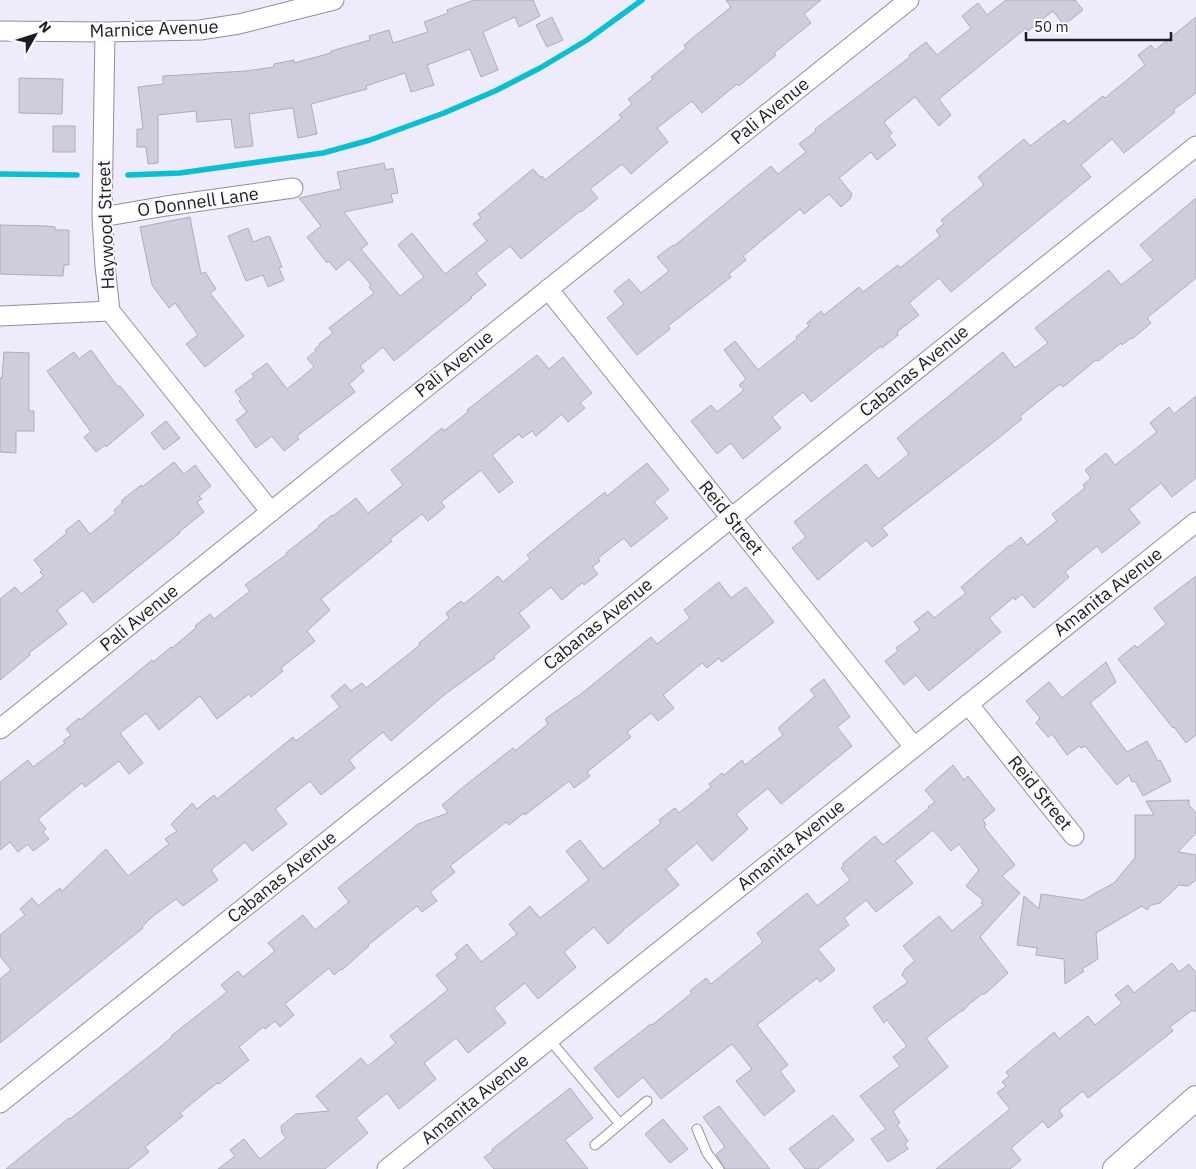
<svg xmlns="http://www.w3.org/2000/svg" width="1196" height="1169" font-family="'IBM Plex Sans',sans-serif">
<rect width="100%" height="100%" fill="#eeecfc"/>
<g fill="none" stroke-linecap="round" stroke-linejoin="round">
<path stroke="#0dbed1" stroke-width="5.5" d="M0,174L77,175
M128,175L180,173L323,153L370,140L444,113L495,91L540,68L587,40L642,0"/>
</g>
<path fill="#cfccdc" stroke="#aeacbb" d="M474,0H533L540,16L519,27L515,17L483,32L498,70L481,77L470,49L427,65L434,85L411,92L405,73L366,86L367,89L311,104L317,134L298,138L293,108L249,114L253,146L235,148L231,119L197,122L196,111L158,115V163L148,164L146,147H137V129H143L138,87L163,84V76L246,71L274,67V64L294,60V63L331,53V51L370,40L369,36L389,30L393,43L428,32L424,22L448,13L447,10Z
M726,0H821L804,14L811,23L774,53L776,55L739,86L737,84L702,113L692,101L657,128L668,142L631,174L622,164L590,189L598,198L581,212L580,211L521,259L510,246L476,273L486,285L471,297L472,298L394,361L383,347L360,366L364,371L349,384L355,392L297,436L299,439L284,451L272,436L256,448L236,420L247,412L239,401L241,399L235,391L254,377L252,374L267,363L287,389L314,367L307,358L316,351L315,349L320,345L319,344L333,333L329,328L374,293L369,287L371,285L349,259L336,270L329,261L327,263L307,237L321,226L299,198L341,189L337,172L384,163L386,170L393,168L398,193L391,194L393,202L344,212L368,244L361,249L400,296L424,277L398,245L412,233L445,274L487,241L473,224L481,218L478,214L482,211L533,169L541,178L542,176L545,180L622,118L619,115L632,104L628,99L653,79L651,77L686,48L684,45L731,7Z
M1006,0H1075L1083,10L1064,25L1053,11L1028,31L1026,28L939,99L951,115L939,126L915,97L884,122L892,133L889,136L896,145L877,160L871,152L839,178L852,194L850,199L841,207L829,194L804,214L800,209L743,256L746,260L729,274L731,277L668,326L670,329L637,355L607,318L624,304L614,291L629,279L641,293L669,271L657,257L673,245L674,246L771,166L778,174L806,152L799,144L816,131L815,129L910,57L909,55L926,42L937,55L971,28L962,16L978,3L987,15Z
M552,17L563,40L547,47L536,25Z
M1196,17V93L1173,110L1175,112L1124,153L1112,139L1081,165L1091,177L951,292L939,278L909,303L919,315L897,332L898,335L882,348L881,346L811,402L803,392L772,417L781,428L743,459L731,443L717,454L691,421L711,405L717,412L744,390L739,385L746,379L724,350L735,341L758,370L797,339L796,337L809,326L807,323L821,311L824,315L859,287L863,292L898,265L900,268L940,236L936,230L944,224L941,220L984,185L978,177L996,162L1024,139L1030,146L1064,120L1068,124L1103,96L1105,98L1145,65L1138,55L1151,45L1155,50Z
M19,78L63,79L62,114L19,113Z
M53,126H75V152H53Z
M1196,198V278L1147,318L1151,323L1132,339L1131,338L1122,345L1121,343L1098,361L1096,360L1063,387L1060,384L1020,416L1022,419L986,448L882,528L888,535L872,547L866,540L818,580L792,548L806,537L794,522L866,464L878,479L909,454L897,438L1003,352L1015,368L1048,343L1035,328L1109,270L1121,285L1153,260L1140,245Z
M190,217L201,274L205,272L216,289L210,293L244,336L205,367L186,344L198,335L175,303L169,308L152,285L140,227Z
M0,225L47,226L55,227V230H69V265H64L63,276L0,274Z
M248,228L253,242L268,236L270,237L282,267L279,268L284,280L268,287L263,275L246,281L228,236Z
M91,350L118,387L120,386L144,415L106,447L105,445L96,452L84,437L91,432L47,371L74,352L79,359Z
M4,352L29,353V411H34V431H16V453L0,452V378H2Z
M537,355L549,369L563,357L592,393L580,403L585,408L568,422L562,414L536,436L532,431L522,438L519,434L492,455L513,482L499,493L481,470L441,502L445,507L428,521L422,514L390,539L392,541L321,599L330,610L307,631L315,641L281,668L283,671L251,697L249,694L217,719L200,696L159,730L146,713L120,733L143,763L129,774L119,761L85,787L82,783L38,819L46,829L43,832L49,839L33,851L28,844L18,852L10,842L0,850V782L28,760L33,767L65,743L63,741L71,735L66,729L79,718L80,720L152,660L153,662L171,647L172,648L197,627L195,626L210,614L214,619L250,591L245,585L287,554L286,553L319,527L318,526L332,515L333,516L356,498L368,513L403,485L391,470L442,428L444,431L468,412L467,410Z
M1196,396V478L1172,497L1161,483L1129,509L1140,523L1102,553L1097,546L1065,572L1069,577L1034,608L1022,594L1015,600L1014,597L989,618L1001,632L929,691L916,675L904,685L885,661L898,651L896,648L920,630L914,622L928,611L934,618L966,593L961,587L1010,545L1011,546L1021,537L1027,545L1057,521L1052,514L1085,488L1083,485L1091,478L1085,470L1106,453L1115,465L1157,432L1150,423L1169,407L1174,414Z
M166,421L180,438L164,450L151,433Z
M174,462L184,474L195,465L211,486L199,496L202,499L197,502L204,512L179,532L180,533L93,603L83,590L57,610L67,624L29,653L30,655L0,680V599L15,587L21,594L44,576L40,572L42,570L34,560L67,533L65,531L79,520L90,534L116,513L114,510L123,502L121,501L141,485L142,487Z
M647,463L669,490L654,502L668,518L631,547L624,538L598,558L600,561L592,567L598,574L584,585L582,583L562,600L551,587L519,613L530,627L494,656L495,658L444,695L391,741L383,732L349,760L355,768L321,795L310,781L275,809L287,824L252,851L245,842L211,870L218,880L183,906L176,899L153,916L142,927L143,928L0,1043V979L11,970L0,956V935L25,915L20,909L32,898L38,906L60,888L62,891L106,849L128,876L169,844L165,839L177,831L171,824L192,803L197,809L214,795L217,799L293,737L296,741L340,707L331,696L345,684L351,691L362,683L366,688L420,645L419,643L449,618L446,613L461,601L464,604L498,576L503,582L530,559L527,555L546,539L605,492L607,496Z
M1196,576V735L1186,743L1174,727L1173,728L1118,659L1135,645L1137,648L1166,624L1154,608Z
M719,582L731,598L746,587L774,622L722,662L719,658L707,668L702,663L663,695L674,708L658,721L651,713L627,732L631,737L587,772L590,776L574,788L569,781L525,815L524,813L509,825L506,822L450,866L455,872L430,892L437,901L422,912L417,906L368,945L369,946L342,970L341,969L334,975L329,968L285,1004L294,1015L280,1027L275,1021L265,1029L263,1027L239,1047L249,1060L219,1084L217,1083L180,1113L183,1116L145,1147L149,1152L128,1169H6L69,1118L70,1119L104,1092L159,1048L172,1037L171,1036L227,992L221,985L238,971L243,977L275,951L268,943L303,915L315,930L349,902L338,888L418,824L448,813L442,805L462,788L513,748L515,751L548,724L545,719L581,694L651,637L657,644L690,618L684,610Z
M1106,662L1116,682L1090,703L1127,752L1147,741L1158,761L1160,760L1171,781L1143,796L1135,781L1132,782L1129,775L1117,785L1085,746L1081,748L1079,746L1067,755L1052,734L1048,737L1036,723L1040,718L1026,701L1049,682L1062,698Z
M824,679L850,717L837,727L852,746L781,804L768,788L736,814L748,829L712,861L697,843L666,869L679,885L623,930V931L608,944L594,927L564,952L576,967L538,999L525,983L494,1008L506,1023L468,1053L456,1038L424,1063L436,1079L399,1109L387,1093L356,1118L368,1133L325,1169H218L235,1156L230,1150L244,1139L260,1159L286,1138L282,1133L281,1126L296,1114L329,1111L316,1096L361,1058L368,1066L396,1043L390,1036L448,990L436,975L458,958L455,954L467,944L481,962L517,934L509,924L530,906L540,918L589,880L566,851L580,840L603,869L661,823L659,820L675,808L679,813L711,787L709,784L722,773L724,775L742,760L745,765L783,735L778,728L815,696L810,690Z
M953,765L964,780L968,776L995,810L983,820L986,825L984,827L1015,865L1002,876L1020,893L980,937L1008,973L985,994H982L969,1004L963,1011H961L926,1038L948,1067L893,1111L900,1123L897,1125L908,1141L905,1144L908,1149L888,1162L871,1139L886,1129L860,1096L900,1066L893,1057L907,1046L887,1020L884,1023L873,1007L908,982L902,975L905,969L915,961L903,946L939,916L952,931L983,905L981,903L983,900L966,886L979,870L959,844L951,851L933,830L895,861L913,883L876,912L866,900L844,918L849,925L818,949L835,970L820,982L817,978L757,1025L788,1065L780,1071L795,1091L764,1116L736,1081L752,1069L732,1044L661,1099L643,1077L618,1098L594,1068L651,1024L652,1025L692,993L690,991L706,978L711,984L763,942L757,933L807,893L817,906L850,880L841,868L844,866L842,864L875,836L883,845L929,808L928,807L935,802L925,790Z
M1189,800V805L1196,813V833L1178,852L1196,855V880L1188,886L1179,885L1160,903L1151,905L1147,910L1142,906L1096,933L1098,959L1082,969L1084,971L1065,984L1064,959L1036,955L1037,948L1017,945L1024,896L1039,909L1041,894L1083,900L1114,883L1135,858V815H1154L1146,801Z
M1172,963L1179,972L1189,964L1196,973V1011H1191L1170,1027L1173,1031L1088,1098L1083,1091L1059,1110L1063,1116L1048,1128L1043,1121L1011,1148L1021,1160L1010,1169H936L1010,1109L997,1093L1006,1086L1002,1082L1009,1076L1006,1072L1054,1032L1059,1039L1088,1016L1095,1025L1122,1003L1115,995L1128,985L1134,993Z
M570,1088L593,1118L565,1140L588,1169H494L484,1157L493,1151L492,1149Z
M719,1106L770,1169H725L716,1154L725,1147L703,1117Z
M833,1115L854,1140L818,1169H805L789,1149Z
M663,1119L688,1149L670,1163L645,1134Z"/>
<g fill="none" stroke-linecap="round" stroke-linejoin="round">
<defs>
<path id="service" d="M549,1039L620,1124
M697,1129L707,1153L719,1169
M595,1145L647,1101"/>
<path id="minor" d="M0,31L105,32L200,30L239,24L334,0
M105,32L102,217L105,266L110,311L271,512
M102,217L166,206L293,188
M548,289L914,747
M0,316L110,311
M968,704L1074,836
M0,729L909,0
M0,1103L1196,146
M387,1169L1196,522"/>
<path id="tertiary" d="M1115,1169L1196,1098"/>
</defs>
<use href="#service" stroke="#908e9d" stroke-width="11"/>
<use href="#minor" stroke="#908e9d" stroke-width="21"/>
<use href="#tertiary" stroke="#908e9d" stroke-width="26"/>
<use href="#service" stroke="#fff" stroke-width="9"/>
<use href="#minor" stroke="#fff" stroke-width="19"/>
<use href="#tertiary" stroke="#fff" stroke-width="24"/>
</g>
<g text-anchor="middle" stroke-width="4" stroke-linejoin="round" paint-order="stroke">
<g font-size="18" fill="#1d1c22" stroke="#fbfbfe">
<text transform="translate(154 29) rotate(-2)" y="6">Marnice Avenue</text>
<text transform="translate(770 111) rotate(-39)" y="6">Pali Avenue</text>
<text transform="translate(198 202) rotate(-8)" y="6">O Donnell Lane</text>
<text transform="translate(106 225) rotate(-92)" y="6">Haywood Street</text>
<text transform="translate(454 364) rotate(-39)" y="6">Pali Avenue</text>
<text transform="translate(914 371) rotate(-39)" y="6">Cabanas Avenue</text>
<text transform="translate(731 518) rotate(51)" y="6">Reid Street</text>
<text transform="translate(1108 592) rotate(-38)" y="6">Amanita Avenue</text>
<text transform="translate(139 618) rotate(-39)" y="6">Pali Avenue</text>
<text transform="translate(598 624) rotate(-39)" y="6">Cabanas Avenue</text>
<text transform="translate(1040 793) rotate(51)" y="6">Reid Street</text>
<text transform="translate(791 845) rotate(-39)" y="6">Amanita Avenue</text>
<text transform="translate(282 877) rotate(-39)" y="6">Cabanas Avenue</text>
<text transform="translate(475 1099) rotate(-39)" y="6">Amanita Avenue</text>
</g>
</g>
<g transform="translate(35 35) rotate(51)" stroke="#fbfbfe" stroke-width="4" paint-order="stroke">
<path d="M0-4L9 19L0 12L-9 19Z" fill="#1d1c22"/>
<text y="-8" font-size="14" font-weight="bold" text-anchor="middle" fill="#1d1c22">N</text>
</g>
<path d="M1026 32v8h145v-8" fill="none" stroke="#1d1c22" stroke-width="2.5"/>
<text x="1034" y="32" font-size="15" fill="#1d1c22" stroke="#fbfbfe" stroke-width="4" paint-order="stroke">50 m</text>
</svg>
